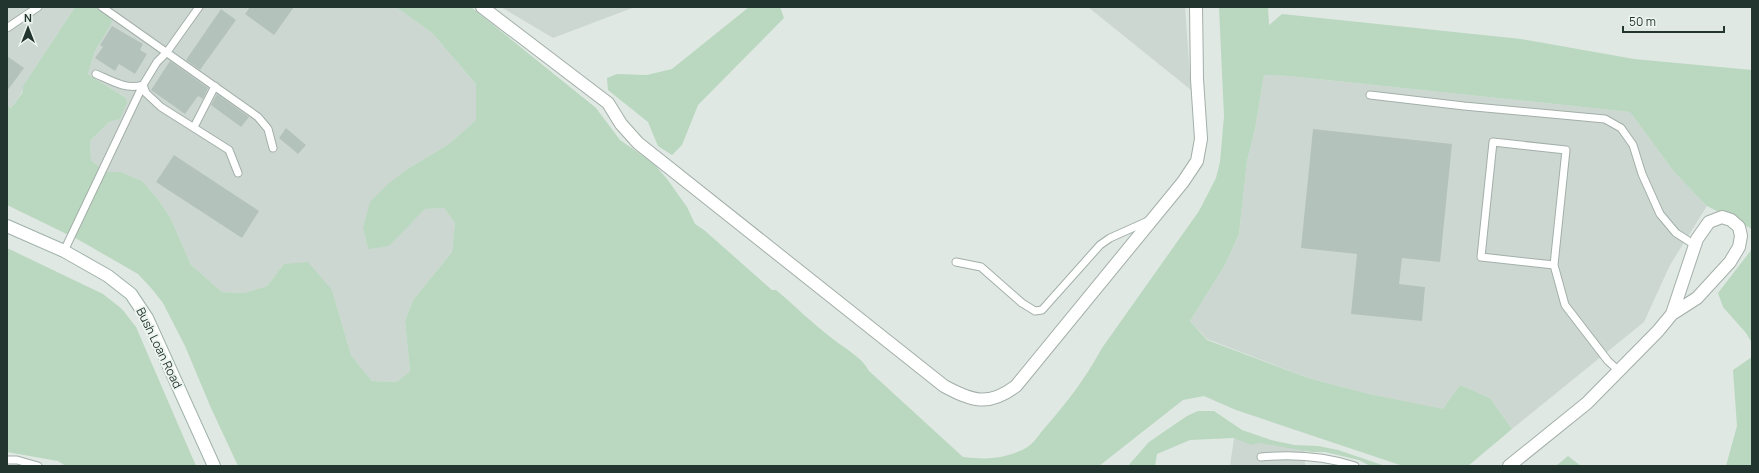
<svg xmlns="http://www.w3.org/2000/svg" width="1759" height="473" font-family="Manrope,sans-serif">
<rect width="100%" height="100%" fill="#dfe8e3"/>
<path fill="#cdd7d2" d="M7,7H75L23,86V91L11,108L7,105Z
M99,7H396L432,33L476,84V120L449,144L409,168L363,228L368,249L407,227L425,209L444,208L455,223L452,252L413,300L405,321L410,371L397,382L372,381L351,355L332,290L284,264L267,286L244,293L222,292L191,265L170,217L157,198L142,181L121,172H105L91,160L90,141L109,122L120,119L126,98L88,74L95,51L112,23Z
M501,7H635L553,38Z
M1088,7H1185L1191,90Z
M1264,75L1289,76L1630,112L1675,173L1707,206L1670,265L1644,322L1512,429L1490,398L1460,385L1443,410L1369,394L1308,378L1207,339L1190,321L1225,265L1239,234L1247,161L1255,129Z
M1234,438L1305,450V466H1230Z"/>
<path fill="#bad7bf" d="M75,7H99L110,15L112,23L95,51L88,74L126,98L127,103L120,119L109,122L90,141L91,160L105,172H121L142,181L157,198L170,217L191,265L222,292L244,293L267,286L284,264L308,262L332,290L351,355L372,381L397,382L410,371L405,321L413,300L452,252L455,223L444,208L425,209L389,246L368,249L363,228L370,202L388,184L409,168L449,144L476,120V84L432,33L396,7H471L596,108L620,140L653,163L667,179L687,207L695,224L704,230L772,290H776C795,306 813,324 833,339C845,349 861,356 869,371L963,457C985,460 1005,459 1026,448C1032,445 1038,436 1043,430C1065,405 1086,378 1102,348L1199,211L1216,178L1220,162L1224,116L1219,7H1268L1269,25L1282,14L1521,39L1634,59L1752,70V229L1707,206L1675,173L1630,112L1289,76L1264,75L1255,129L1247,161L1239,234L1225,265L1190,321L1207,340L1308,378L1369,394L1443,409L1460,385L1490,398L1512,429L1468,466H1403L1236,410L1204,396L1183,400L1099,466H238L211,408L185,346L163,303L152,289L138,274L79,240L7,205V105L11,108L23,92V86Z
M749,7H780L784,18L698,105L682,145L672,155L658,146L648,122L608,90L607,78L617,74L647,75L672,69Z
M7,248L103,294L122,309L136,327L196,466H66L58,461L7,452Z
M1752,249V343L1746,333L1723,307L1718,293Z
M1752,357V466H1726L1737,426L1733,370Z
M1198,411H1214L1242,430L1271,440L1294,445L1318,446L1338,450L1385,466H1370L1359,460L1325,452H1312L1259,443L1251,445L1234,438L1190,440L1157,454L1155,466H1128L1149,442L1187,416Z
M1568,456L1581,466H1556Z"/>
<path fill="#b4c2bc" d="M250,7H294L274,35L245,14Z
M221,9L236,20L200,70L186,60Z
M112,26L143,44L140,50L147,54L135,74L119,64L115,71L95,58L103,47L100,45Z
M7,56L24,68L7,91Z
M170,61L208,88L203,99L198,96L185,114L151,90Z
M217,94L249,117L241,127L211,105Z
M286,128L306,145L298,154L279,138Z
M1313,129L1452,144L1440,262L1402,258L1399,284L1425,287L1422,321L1351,314L1357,254L1301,248Z
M174,155L259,211L242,238L156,182Z"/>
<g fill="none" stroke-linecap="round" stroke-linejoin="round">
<defs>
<path id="lane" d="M102,7L258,117L268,129L273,148
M199,7L167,52L157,62L143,85L146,93L161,107L229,150L238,173
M7,28L38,7
M96,74C112,81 126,90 143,85
M1370,95L1464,106L1605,119L1621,128L1633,145L1642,174L1660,214L1676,233L1695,245
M194,127L215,86
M64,251L143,85
M956,262L981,267L1022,303L1035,311L1042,310L1100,245L1110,238L1148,221
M1554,265L1481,257L1493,142L1566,150L1554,265L1565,305L1608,361L1619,371
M1261,457C1293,454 1324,456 1355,466
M7,460H17L38,466"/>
<path id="street" d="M482,7L608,103L621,124L638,143L944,386C972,401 988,407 1016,386L1183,182L1197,161L1201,139L1197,79L1196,7
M1509,466L1587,403L1658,331L1672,314L1697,298L1730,262L1739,247L1741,236L1739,227L1731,220L1722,217L1709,222L1697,239L1672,314"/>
<path id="secondary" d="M7,226L64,251L108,276L131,294L147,318L214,466"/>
</defs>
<use href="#lane" stroke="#a3afa9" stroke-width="9"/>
<use href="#street" stroke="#a3afa9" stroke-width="14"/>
<use href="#secondary" stroke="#9fb2aa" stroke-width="14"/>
<use href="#lane" stroke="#fff" stroke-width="7"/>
<use href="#street" stroke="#fff" stroke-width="12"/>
<use href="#secondary" stroke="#fff" stroke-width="12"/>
</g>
<g text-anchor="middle" stroke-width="4" stroke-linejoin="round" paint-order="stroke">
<g font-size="12" fill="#22352f" stroke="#eef5f1">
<text transform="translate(159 348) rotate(64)" y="4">Bush Loan Road</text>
</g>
</g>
<rect width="1759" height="473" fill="none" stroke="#22352f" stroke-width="16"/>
<g transform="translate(28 28)" stroke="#eef5f1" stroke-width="3" paint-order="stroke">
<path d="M0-3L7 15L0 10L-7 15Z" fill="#22352f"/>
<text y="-6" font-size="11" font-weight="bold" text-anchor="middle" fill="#22352f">N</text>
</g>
<path d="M1623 26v6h101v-6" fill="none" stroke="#22352f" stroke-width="2"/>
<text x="1629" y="26" font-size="12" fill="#22352f" stroke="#eef5f1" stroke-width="3" paint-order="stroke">50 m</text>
</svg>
